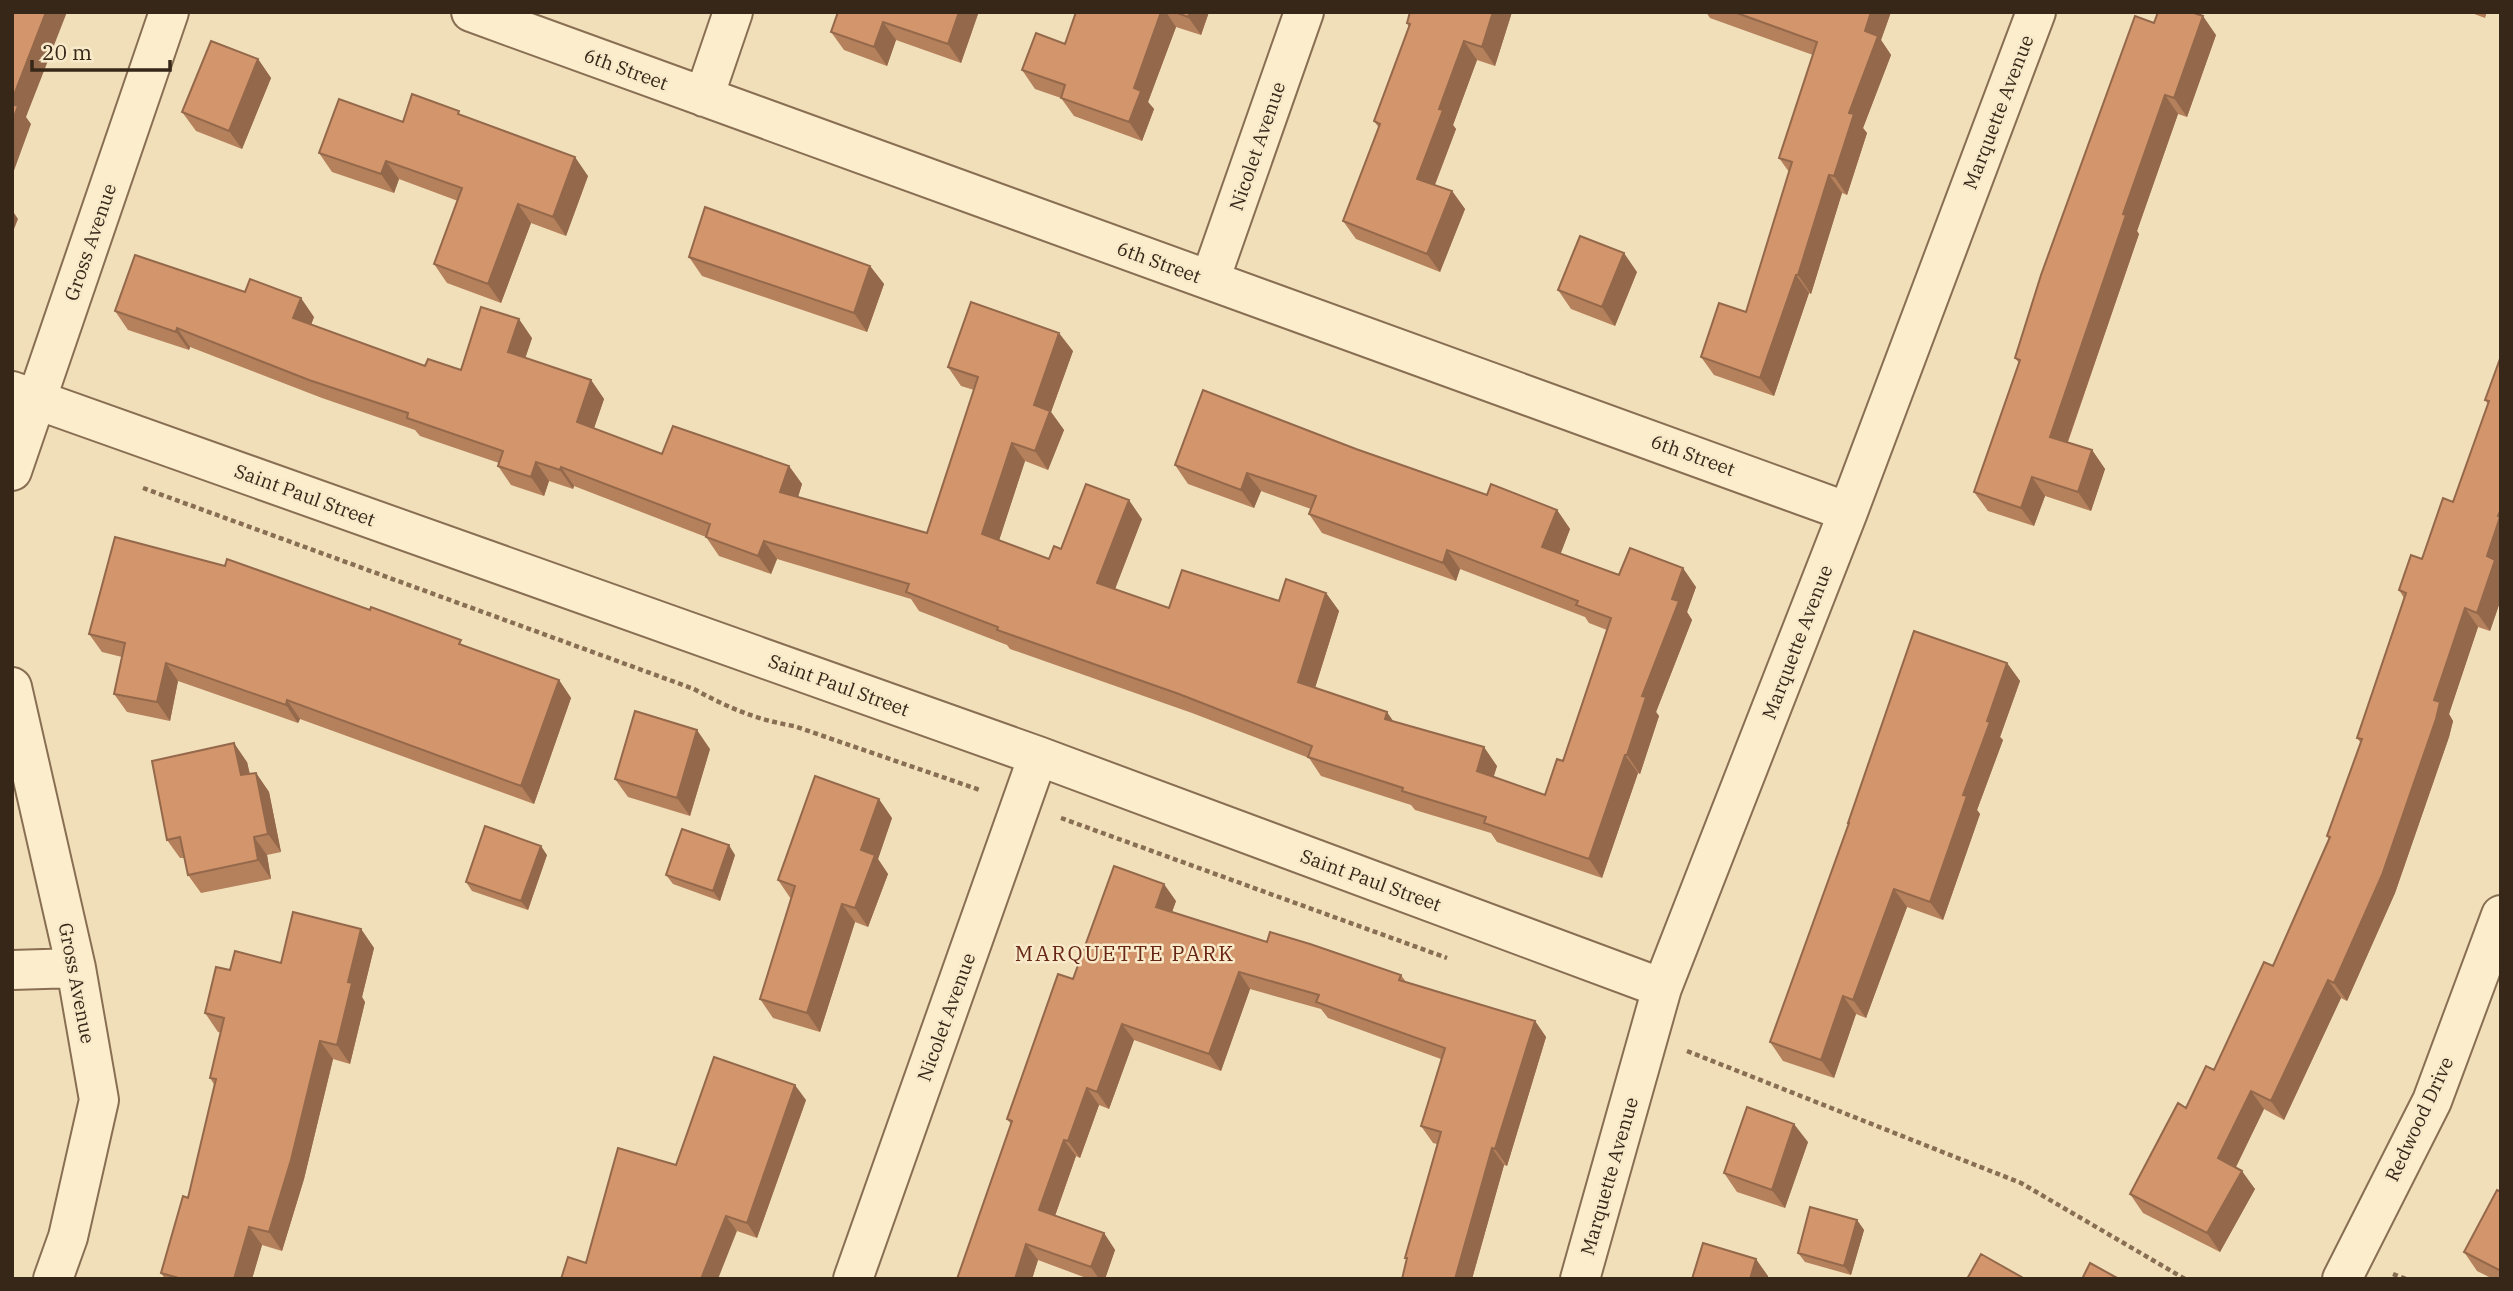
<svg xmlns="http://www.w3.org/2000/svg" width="2513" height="1291" font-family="'IBM Plex Serif',serif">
<rect width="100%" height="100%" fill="#f1dfb9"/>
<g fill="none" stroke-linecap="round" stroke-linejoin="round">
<defs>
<path id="minor" d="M471,12L1848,512
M704,97L733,12
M1210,280L1304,12
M12,391L1038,756L1662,988
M12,471L169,12
M12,687L76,968L99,1100L68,1237L53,1279
M12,970L76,968
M853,1279L1038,756
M1580,1279L1662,988L1848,512L2036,12
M2342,1279L2432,1101L2501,915"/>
</defs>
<use href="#minor" stroke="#886e53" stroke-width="42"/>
<path stroke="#886e53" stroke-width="4.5" stroke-dasharray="5 3.5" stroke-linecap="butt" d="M143,488L694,689C726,707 757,720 794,726L980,790
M1061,818L1447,958
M1687,1051L2021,1183L2185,1279
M2393,1274L2406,1279"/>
<use href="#minor" stroke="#fcedcc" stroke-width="38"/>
</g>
<path fill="#b5805c" d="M838,12L978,14L961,63L896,40L887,66L844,50L831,32Z
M1076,12H1209L1201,35L1176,27L1148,102L1154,109L1142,141L1074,116L1061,98L1035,89L1022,70L1065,44Z
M1512,12L1495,66L1477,60L1453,125L1456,129L1435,185L1452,191L1465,209L1440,272L1356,239L1343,221L1379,128L1374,121L1409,27L1407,23Z
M1706,12H1891L1881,40L1891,55L1863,128L1867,133L1847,195L1842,193L1811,294L1809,293L1774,396L1714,375L1701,357L1746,312L1789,172L1779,158L1813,55L1710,18Z
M2469,12H2487L2485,18Z
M2154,23L2216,35L2187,117L2178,114L2137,231L2139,234L2068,442L2092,450L2105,469L2091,511L2045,496L2034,526L1988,511L1974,492L2019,363L2015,358Z
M258,59L271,78L242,149L196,131L182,112Z
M462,115L588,176L566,236L531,223L501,303L447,283L434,264L458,201L399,179L394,193L332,172L319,153L403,122Z
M689,257L870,266L884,284L867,332L702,276Z
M1637,272L1615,326L1571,309L1558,290Z
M115,311L314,317L311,325L425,366L461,370L532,338L525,358L591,380L604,399L594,428L662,454L789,466L802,484L798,497L927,533L974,390L961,386L948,367L1073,351L1051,412L1064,430L1048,470L1025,461L999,540L1049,559L1061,549L1142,519L1115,589L1169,608L1279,601L1326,593L1339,611L1315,688L1497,766L1493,777L1545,795L1563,761L1607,630L1589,623L1585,617L1460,569L1456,581L1322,533L1309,514L1311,509L1261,491L1254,508L1188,484L1175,465L1356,449L1487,495L1557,510L1570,529L1560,554L1619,575L1696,587L1687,612L1692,620L1656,712L1659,716L1640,774L1638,773L1602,878L1497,842L1491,833L1415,810L1411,805L1321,776L1309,758L1192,713L1010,649L1007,645L919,611L911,599L777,559L771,574L719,556L706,537L574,486L573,489L549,481L544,496L511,485L498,466L499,463L420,436L415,430L322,398L190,347L189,350L128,330Z
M2501,356V599L2490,631L2478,627L2449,714L2453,721L2449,737L2395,893L2347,1001L2341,998L2284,1120L2264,1109L2236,1167L2255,1189L2220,1252L2143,1213L2130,1194L2186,1108L2214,1070L2273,966L2329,840L2327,836L2361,743L2357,738L2404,598L2399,590L2422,559L2453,502L2488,404L2485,400Z
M89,634L465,647L559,680L571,698L534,804L300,719L298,723L178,681L170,721L127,712L114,694L122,657L102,652Z
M2007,663L2020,681L2000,737L2003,740L1977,810L1980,814L1943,920L1907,907L1866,1018L1856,1014L1834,1078L1783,1061L1770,1042L1849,825L1848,823Z
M710,749L690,816L628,797L615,779Z
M247,762L250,774L256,773L269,792L281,852L267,855L271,879L201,893L188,875L185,858H180L167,840Z
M892,818L878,859L888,874L868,927L855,922L820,1032L773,1018L760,999L791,899L778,880Z
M547,855L528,910L472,891L466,882Z
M735,855L720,901L673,884L666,875Z
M1176,901L1172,912L1267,942L1401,975L1406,982L1535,1021L1546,1037L1507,1166L1504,1165L1472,1279H1402L1407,1260L1405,1258L1437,1144L1433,1143L1421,1126L1441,1059L1328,1018L1321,1009L1250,989L1221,1071L1134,1040L1109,1109L1099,1105L1080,1158L1076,1156L1055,1216L1104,1233L1115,1250L1105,1279H1089L1038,1260L1032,1279H957L1011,1124L1007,1119L1073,979Z
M361,929L374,948L362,997L365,1002L350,1064L333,1059L304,1179L282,1251L262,1245L252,1279H165L161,1273L188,1198L215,1086L210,1078L221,1033L218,1032L205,1013L230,970L281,963Z
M806,1100L757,1238L737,1231L676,1165Z
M1808,1142L1785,1208L1737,1192L1724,1173Z
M2501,1192V1279H2493L2477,1271L2464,1252Z
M1857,1220L1864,1230L1851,1275L1805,1262L1798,1253Z"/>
<path fill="#94684b" d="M46,12H67L26,117L31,124L12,176V100Z
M959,12H977L978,14L961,63L948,44Z
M1161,12H1166L1176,27L1148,102L1154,109L1142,141L1129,122L1134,88Z
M1190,12H1209L1201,35L1188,17Z
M1493,12H1512L1495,66L1482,47Z
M1871,12H1891L1881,40L1891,55L1863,128L1867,133L1847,195L1834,176L1849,113L1865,31Z
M2203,16L2216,35L2187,117L2174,98Z
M883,22L896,40L887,66L874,47Z
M1464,41L1477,60L1453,125L1456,129L1430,197L1417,179L1439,109Z
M258,59L271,78L242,149L229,131Z
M2165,95L2178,114L2137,231L2139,234L2063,455L2050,437L2123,214Z
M575,157L588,176L566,236L553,217Z
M386,161L399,179L394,193L381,174Z
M1829,175L1842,193L1811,294L1798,275Z
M1452,191L1465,209L1440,272L1427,254Z
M518,204L531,223L501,303L488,284Z
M12,210L18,219L12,234Z
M1624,253L1637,272L1615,326L1602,307Z
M870,266L884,284L867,332L854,313Z
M1796,275L1809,293L1774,396L1760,378Z
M301,298L314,317L306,337L293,318Z
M519,319L532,338L521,371L508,352Z
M177,328L190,347L189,350L176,332Z
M1059,333L1073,351L1051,412L1064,430L1048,470L1035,451L1034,405Z
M591,380L604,399L590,440L577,422Z
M1012,443L1025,461L995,553L982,534Z
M2092,450L2105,469L2091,511L2078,492Z
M536,462L549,481L544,496L531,477Z
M789,466L802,484L794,510L780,492Z
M561,467L574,486L573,489L560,470Z
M1247,473L1261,491L1254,508L1241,490Z
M2032,477L2045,496L2034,526L2021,508Z
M1129,500L1142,519L1110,602L1097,583Z
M2501,509V599L2490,631L2477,613L2487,556Z
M1557,510L1570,529L1556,566L1542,547Z
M764,541L777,559L771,574L758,556Z
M1447,550L1460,569L1456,581L1443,563Z
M1683,568L1696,587L1687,612L1692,620L1656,712L1659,716L1640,774L1627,755L1642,696L1672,599Z
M1326,593L1339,611L1311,701L1298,682Z
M2465,608L2478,627L2449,714L2453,721L2449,737L2395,893L2347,1001L2334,983L2434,700Z
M166,663L178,681L170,721L157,702Z
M2007,663L2020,681L2000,737L2003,740L1977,810L1980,814L1943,920L1930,902L1963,795Z
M559,680L571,698L534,804L521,786Z
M287,700L300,719L298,723L286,705Z
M1387,712L1400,731L1385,719Z
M697,730L710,749L690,816L677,798Z
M234,743L247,762L254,794L241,775Z
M1484,747L1497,766L1490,789L1477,771Z
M1625,755L1638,773L1602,878L1589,859Z
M256,773L269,792L281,852L268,834Z
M879,799L892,818L878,859L888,874L868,927L855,908L861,850Z
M254,837L267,855L271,879L258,860Z
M729,845L735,855L720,901L713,891Z
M541,846L547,855L528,910L521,901Z
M1164,884L1176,901L1168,923L1156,907Z
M1894,889L1907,907L1866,1018L1853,1000Z
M842,904L855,922L820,1032L807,1013Z
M361,929L374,948L362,997L365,1002L350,1064L337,1045L348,982Z
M1239,972L1250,989L1221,1071L1209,1054Z
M2328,980L2341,998L2284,1120L2271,1101Z
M1843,996L1856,1014L1834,1078L1821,1060Z
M1535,1021L1546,1037L1507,1166L1495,1149Z
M1122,1024L1134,1040L1109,1109L1097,1092Z
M320,1041L333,1059L304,1179L282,1251L269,1232Z
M795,1085L806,1100L757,1238L747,1223Z
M1087,1088L1099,1105L1080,1158L1068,1141Z
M2251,1091L2264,1109L2231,1177L2218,1158Z
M1794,1124L1808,1142L1785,1208L1772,1190Z
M1064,1140L1076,1156L1051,1227L1039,1210Z
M1492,1148L1504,1165L1472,1279H1455Z
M2242,1171L2255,1189L2220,1252L2207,1233Z
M726,1216L737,1231L718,1279H701Z
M1857,1220L1864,1230L1851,1275L1844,1266Z
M249,1227L262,1245L252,1279H234Z
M1104,1233L1115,1250L1105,1279H1099L1091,1267Z
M1026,1244L1038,1260L1032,1279H1015Z
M1756,1259L1768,1276V1279H1750Z"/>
<path fill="#d3956b" stroke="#94684b" stroke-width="2" d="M12,12H46L12,100Z
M838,12H959L948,44L883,22L874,47L831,32Z
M1076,12H1161L1134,88L1141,91L1129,122L1061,98L1065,85L1022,70L1036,33L1065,44Z
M1175,12H1190L1188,17Z
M1410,12H1493L1482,47L1464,41L1439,109L1443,110L1417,179L1452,191L1427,254L1343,221L1380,124L1374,121L1410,24L1407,23Z
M1734,12H1871L1865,31L1878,36L1849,113L1854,114L1834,176L1829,175L1798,275H1796L1760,378L1701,357L1719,303L1746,312L1792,162L1779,158L1817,42Z
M2158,12H2191L2203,16L2174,98L2165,95L2123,214L2126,215L2050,437L2092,450L2078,492L2032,477L2021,508L1974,492L2020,360L2015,358L2041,275L2135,16L2154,23Z
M211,41L258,59L229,131L182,112Z
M412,94L459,111L458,114L575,157L553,217L518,204L488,284L434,264L462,188L386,161L381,174L319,153L339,99L403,122Z
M12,104L18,106L12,122Z
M705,207L870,266L854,313L689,257Z
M1580,236L1624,253L1602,307L1558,290Z
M135,255L245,292L250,279L301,298L293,318L425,366L428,359L461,370L481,307L519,319L508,352L591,380L577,422L662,454L673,426L789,466L780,492L927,533L978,377L948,367L971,302L1059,333L1034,405L1050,411L1035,451L1012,443L982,534L1049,559L1054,546L1061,549L1086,484L1129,500L1097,583L1169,608L1182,570L1279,601L1286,579L1326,593L1298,682L1387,712L1385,719L1484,747L1477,771L1545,795L1557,759L1563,761L1611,618L1576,605L1578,601L1447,550L1443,563L1309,514L1316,496L1247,473L1241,490L1175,465L1203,390L1356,449L1487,495L1491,484L1557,510L1542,547L1619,575L1630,548L1683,568L1672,599L1679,601L1642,696L1646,697L1627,755H1625L1589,859L1484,823L1486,817L1402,791L1403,788L1308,757L1312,746L1179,694L997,630L998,627L906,592L909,584L764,541L758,556L706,537L710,524L561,467L560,470L536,462L531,477L498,466L503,451L407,418L408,413L309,380L177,328L176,332L115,311Z
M2501,356V509L2498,516L2500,517L2487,556L2495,560L2477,613L2465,608L2434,700L2440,702L2436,719L2382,875L2334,983L2328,980L2271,1101L2251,1091L2218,1158L2242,1171L2207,1233L2130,1194L2178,1103L2186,1108L2206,1066L2214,1070L2264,962L2273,966L2330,837L2327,836L2362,739L2357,738L2406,593L2399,590L2411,555L2422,559L2443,498L2453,502L2489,401L2485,400Z
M115,537L225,566L227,559L370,610L371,607L461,640L459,644L559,680L521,786L287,700L286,705L166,663L157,702L114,694L125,643L89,634Z
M1914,631L2007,663L1987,721L1990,722L1963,795L1967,796L1930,902L1894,889L1853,1000L1843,996L1821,1060L1770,1042L1849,823H1848Z
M635,711L697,730L677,798L615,779Z
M234,743L241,775L256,773L268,834L254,837L258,860L188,875L180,837L167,840L152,761Z
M815,776L879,799L861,850L875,855L855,908L842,904L807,1013L760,999L795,886L778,880Z
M485,826L541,846L521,901L466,882Z
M682,829L729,845L713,891L666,875Z
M1114,866L1164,884L1156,907L1267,942L1270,932L1310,944L1401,975L1399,980L1535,1021L1495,1149L1492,1148L1455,1279H1402L1407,1258H1405L1441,1132L1421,1126L1445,1048L1316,1002L1319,995L1239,972L1209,1054L1122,1024L1097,1092L1087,1088L1068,1141L1064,1140L1039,1210L1104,1233L1091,1267L1026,1244L1015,1279H957L1012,1121L1007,1119L1058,974L1073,979Z
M293,912L361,929L348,982L352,983L337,1045L320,1041L291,1160L269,1232L249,1227L234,1279H182L161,1273L183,1196L188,1198L216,1079L210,1078L224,1018L205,1013L216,967L230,970L235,951L281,963Z
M714,1057L795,1085L747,1223L726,1216L701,1279H561L568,1257L586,1263L618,1148L676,1165Z
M1747,1107L1794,1124L1772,1190L1724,1173Z
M2497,1190L2501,1192V1271L2464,1252Z
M1810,1207L1857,1220L1844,1266L1798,1253Z
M1703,1243L1756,1259L1750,1279H1692Z
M1981,1254L2025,1279H1967Z
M2090,1263L2119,1279H2082Z"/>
<g text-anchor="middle" stroke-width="5" stroke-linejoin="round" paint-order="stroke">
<g font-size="19" fill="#362719" stroke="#f8eac9">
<text transform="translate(626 69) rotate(20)" y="7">6th Street</text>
<text transform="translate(1998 112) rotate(-69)" y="7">Marquette Avenue</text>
<text transform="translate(1257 146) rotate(-71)" y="7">Nicolet Avenue</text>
<text transform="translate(90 242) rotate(-71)" y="7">Gross Avenue</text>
<text transform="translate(1159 262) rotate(20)" y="7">6th Street</text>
<text transform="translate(1693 455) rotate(20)" y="7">6th Street</text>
<text transform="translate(305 495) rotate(20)" y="7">Saint Paul Street</text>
<text transform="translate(1797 642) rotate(-69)" y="7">Marquette Avenue</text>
<text transform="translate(839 685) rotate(20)" y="7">Saint Paul Street</text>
<text transform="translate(1371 880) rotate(20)" y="7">Saint Paul Street</text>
<text transform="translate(77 983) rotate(79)" y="7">Gross Avenue</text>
<text transform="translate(946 1017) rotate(-70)" y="7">Nicolet Avenue</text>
<text transform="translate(2419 1119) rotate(-65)" y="7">Redwood Drive</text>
<text transform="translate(1609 1176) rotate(-74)" y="7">Marquette Avenue</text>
</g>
<g font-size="21" letter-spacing="2" fill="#662515" stroke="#f8eac9">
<text x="1125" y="961">MARQUETTE PARK</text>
</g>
</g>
<rect width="2513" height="1291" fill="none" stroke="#362719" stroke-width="28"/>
<path d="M32 60v10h138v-10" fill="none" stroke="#362719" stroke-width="3.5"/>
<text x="42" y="60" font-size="21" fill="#362719" stroke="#f8eac9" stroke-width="5" paint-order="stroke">20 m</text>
</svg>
